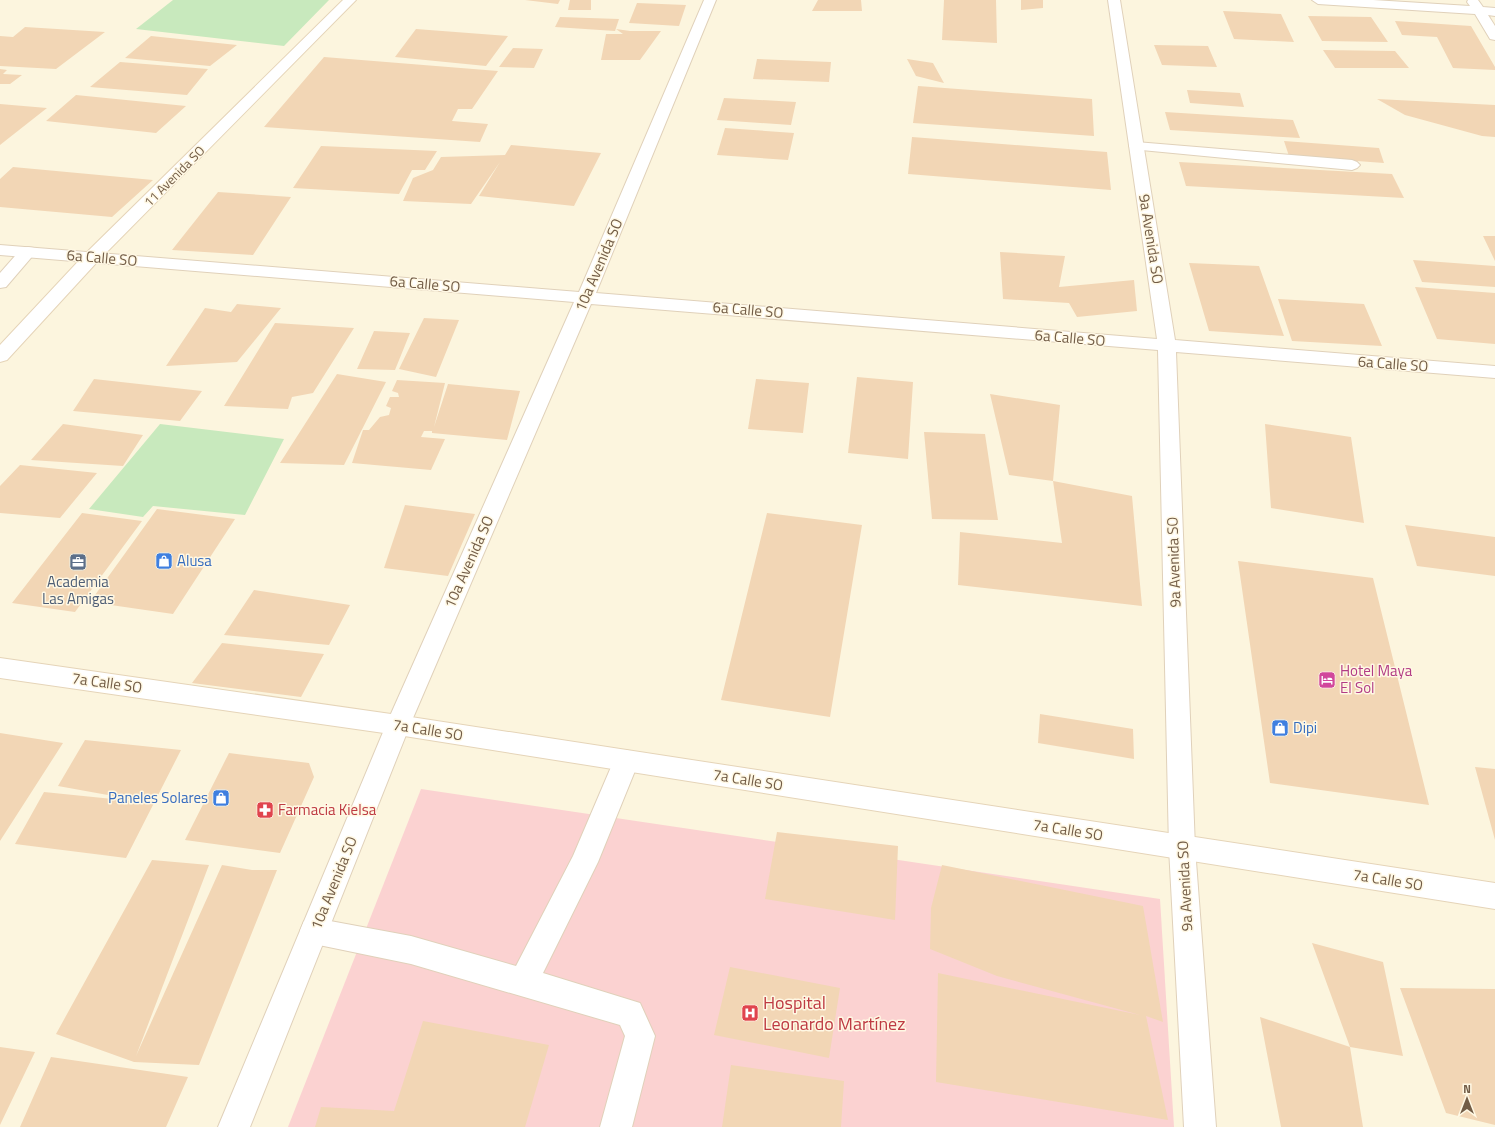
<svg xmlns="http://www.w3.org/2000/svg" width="1495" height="1127" font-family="'Titillium Web',sans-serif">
<rect width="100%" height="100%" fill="#fcf5de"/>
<path fill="#fbd2d1" d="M421,789L1160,899L1174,1127H288Z"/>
<path fill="#c8e9bd" d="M173,0H329L284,46L136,29Z
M160,424L284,439L245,515L153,506L143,517L89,509Z"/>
<path fill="#f2d6b5" d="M525,0H560L558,4Z
M570,0H591V10H568Z
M818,0H861L862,11H812Z
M944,0H996L997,43L942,40Z
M1021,0H1043V8L1021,10Z
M637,3L686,5L679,26L629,23Z
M1223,11L1281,14L1294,42L1234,39Z
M1308,16L1371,17L1388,42L1322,41Z
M560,17L619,19L615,31L555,27Z
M1395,21L1471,26L1495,67V70L1453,68L1437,37L1402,35Z
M25,27L105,32L56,69L0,66V36L13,37Z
M416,29L508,36L486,66L395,57Z
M616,29L630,31H661L640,60H601L606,34H623Z
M151,36L237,45L210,66L125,58Z
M1154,45L1208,46L1217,67L1162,65Z
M513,48L543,49L534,68L499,67Z
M1323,50L1395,51L1409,68H1335Z
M324,57L498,71L472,109H458L452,121L488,124L480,142L264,127Z
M757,59L831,62L829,82L753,79Z
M907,59L933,63L944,83L916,76Z
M120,62L208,69L187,95L90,87Z
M0,69L7,70L3,74L22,75L10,84H0Z
M918,86L1092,99L1094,136L913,123Z
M1187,90L1240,93L1244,107L1190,103Z
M76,95L186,106L156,133L46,121Z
M724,98L796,102L791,125L717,120Z
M1377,99L1495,105V137L1482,136L1405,115Z
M0,104L47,108L0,145Z
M1165,112L1293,120L1300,138L1170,130Z
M725,128L794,133L788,160L717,155Z
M912,137L1107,152L1111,190L908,174Z
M1284,141L1379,148L1384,163L1289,156Z
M511,145L601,153L574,206L479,196L500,162L471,204L403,201L413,178L433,170L441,157L505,155Z
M321,146L437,151L425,170H412L399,194L293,188Z
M1179,162L1392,174L1404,198L1186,186Z
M13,167L153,180L112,217L0,207V179Z
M218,192L291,197L253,255L172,250Z
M1483,236H1495V261Z
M1000,252L1065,256L1059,287L1134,280L1137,311L1077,317L1069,303L1003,299Z
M1413,260L1495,266V287L1422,282Z
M1189,263L1259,266L1284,336L1209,331Z
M1415,287L1495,293V344L1437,339Z
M1278,299L1364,304L1382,346L1292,341Z
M237,304L281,308L237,362L166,366L205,308L231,312Z
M424,318L459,320L436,377L399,369Z
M275,323L354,328L313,393L292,397L288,409L224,406Z
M374,331L410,333L395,370L357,369Z
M337,374L386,382L344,465L280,463Z
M857,377L913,382L908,459L848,453Z
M94,379L202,391L180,421L73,411Z
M756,379L809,383L803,433L748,429Z
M397,380L445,383L434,427L448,384L520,391L507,440L432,433V431H424L421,437L445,439L431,470L352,463L363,430H369L380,417L389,415L391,408L386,406L390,397H399L398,393L392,391Z
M990,394L1060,405L1053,481L1009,475Z
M63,424L143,435L123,466L31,460Z
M1265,424L1351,437L1364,523L1271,508Z
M924,432L985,434L998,520L932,519Z
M20,465L97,473L60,518L0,513V486Z
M1053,481L1132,496L1142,606L958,585L960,532L1062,543Z
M405,505L475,514L448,576L384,568Z
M157,509L235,519L173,614L90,602Z
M82,513L142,521L75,612L12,603Z
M767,513L862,525L830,717L721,700Z
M1405,525L1495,537V576L1417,566Z
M1238,561L1373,578L1429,805L1270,783Z
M254,590L350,605L329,645L224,635Z
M222,643L324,654L301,697L192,683Z
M1040,714L1133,729L1134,759L1038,743Z
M0,733L63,743L0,841Z
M85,740L181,750L126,858L15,844L44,792L152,803L58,786Z
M229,753L309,763L314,777L280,853L185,840Z
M1475,767L1495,769V840Z
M777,832L898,846L895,920L765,899Z
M152,860L209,865L136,1056L222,865L252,870H277L199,1065L134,1062L56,1034Z
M942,865L1143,906L1163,1022L1146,1016L1168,1120L936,1082L938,973L1140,1015L997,976L930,949L931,908Z
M1312,943L1383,962L1403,1056L1350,1047Z
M730,967L840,988L829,1058L714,1035Z
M1400,988L1495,989V1125L1446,1113Z
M1260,1017L1350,1047L1363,1127H1281Z
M423,1021L549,1045L525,1127H315L321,1107L394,1111Z
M0,1047L35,1052L0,1125Z
M51,1057L188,1077L166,1127H20Z
M731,1065L844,1081L841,1127H722Z"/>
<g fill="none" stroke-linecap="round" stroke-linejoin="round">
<defs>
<path id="lane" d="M1136,142L1352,160L1357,162L1360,165L1357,168L1352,170L1131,149L1129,146L1131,143Z
M28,247L34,248L36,252L6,287L0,288V273L22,248Z
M626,750L635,753L639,761L598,862L543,973L640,1003L655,1036L632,1127H600L625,1036L620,1025L411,964L314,944L304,941L300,931L304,921L314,918L411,936L516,966L573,856L617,753Z"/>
<path id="street" d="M704,0H716L596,293L1157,339L1108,0H1120L1175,340L1495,366V378L1176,352L1195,848L1216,1127H1184L1169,848L1158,350L591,304L410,725L250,1127H218L386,725L574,302L0,255V245L579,292Z
M1312,0H1373L1470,6L1467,2L1468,0H1478L1483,7L1495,8V16L1488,15L1495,26V40L1490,39L1475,14L1318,4Z"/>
<path id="secondary" d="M343,0H356L98,261L7,360L0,362V345L86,253Z
M0,658L398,715L1495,883V909L398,735L0,678Z"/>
</defs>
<use href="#lane" stroke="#e0d1ba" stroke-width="2"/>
<use href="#street" stroke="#e0d1ba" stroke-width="2"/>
<use href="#secondary" stroke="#e5d4b8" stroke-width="2"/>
<use href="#lane" fill="#fff" fill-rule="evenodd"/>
<use href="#street" fill="#fff" fill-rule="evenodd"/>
<use href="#secondary" fill="#fff" fill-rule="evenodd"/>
</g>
<defs>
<symbol id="shop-square" viewBox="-11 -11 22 22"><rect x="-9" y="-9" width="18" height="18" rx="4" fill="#3f7fe0" stroke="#fff8e4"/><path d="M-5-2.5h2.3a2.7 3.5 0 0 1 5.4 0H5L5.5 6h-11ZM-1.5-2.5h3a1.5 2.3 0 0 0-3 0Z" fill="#fff"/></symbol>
<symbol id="office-square" viewBox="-11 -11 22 22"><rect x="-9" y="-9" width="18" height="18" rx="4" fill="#5c6f8a" stroke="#fff8e4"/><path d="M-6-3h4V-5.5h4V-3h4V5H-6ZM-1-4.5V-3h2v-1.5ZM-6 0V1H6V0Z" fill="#fff"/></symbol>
<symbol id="hotel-square" viewBox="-11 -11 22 22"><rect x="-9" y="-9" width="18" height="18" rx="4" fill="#d1479c" stroke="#fff8e4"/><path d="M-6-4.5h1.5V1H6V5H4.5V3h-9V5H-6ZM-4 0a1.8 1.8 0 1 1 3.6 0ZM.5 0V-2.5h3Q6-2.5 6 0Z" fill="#fff"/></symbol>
<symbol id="pharmacy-square" viewBox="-11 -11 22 22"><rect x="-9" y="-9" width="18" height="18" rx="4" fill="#e0444e" stroke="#fff8e4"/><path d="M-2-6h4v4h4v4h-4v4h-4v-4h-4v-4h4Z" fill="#fff"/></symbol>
<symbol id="hospital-square" viewBox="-11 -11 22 22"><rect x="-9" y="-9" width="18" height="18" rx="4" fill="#e0444e" stroke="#fff8e4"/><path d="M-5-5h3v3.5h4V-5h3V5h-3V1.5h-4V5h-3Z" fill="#fff"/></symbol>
</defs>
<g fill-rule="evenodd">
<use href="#shop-square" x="154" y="551" width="20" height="20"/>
<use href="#office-square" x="68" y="552" width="20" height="20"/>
<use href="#hotel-square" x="1317" y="670" width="20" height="20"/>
<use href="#shop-square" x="1270" y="718" width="20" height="20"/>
<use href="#shop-square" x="211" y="788" width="20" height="20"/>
<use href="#pharmacy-square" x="255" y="800" width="20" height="20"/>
<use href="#hospital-square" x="740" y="1003" width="20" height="20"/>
</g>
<g text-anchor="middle" stroke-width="3" stroke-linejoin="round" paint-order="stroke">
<g font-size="13" fill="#725c46" stroke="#fff8e4">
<text transform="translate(174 176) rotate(-45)" y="5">11 Avenida SO</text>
</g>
<g font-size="15" fill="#725c46" stroke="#fff8e4">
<text transform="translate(1151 239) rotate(81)" y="5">9a Avenida SO</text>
<text transform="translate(102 258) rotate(5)" y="5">6a Calle SO</text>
<text transform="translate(599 265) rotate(-67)" y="5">10a Avenida SO</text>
<text transform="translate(425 284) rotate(5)" y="5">6a Calle SO</text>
<text transform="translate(748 310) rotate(5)" y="5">6a Calle SO</text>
<text transform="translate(1070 338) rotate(5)" y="5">6a Calle SO</text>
<text transform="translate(1393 364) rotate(4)" y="5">6a Calle SO</text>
<text transform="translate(469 562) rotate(-66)" y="5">10a Avenida SO</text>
<text transform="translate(1174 562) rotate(-92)" y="5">9a Avenida SO</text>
<text transform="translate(107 683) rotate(8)" y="5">7a Calle SO</text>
<text transform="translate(428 730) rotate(9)" y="5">7a Calle SO</text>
<text transform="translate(748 780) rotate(9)" y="5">7a Calle SO</text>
<text transform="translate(1068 830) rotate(9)" y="5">7a Calle SO</text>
<text transform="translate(1388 880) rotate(9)" y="5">7a Calle SO</text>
<text transform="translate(334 883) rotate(-68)" y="5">10a Avenida SO</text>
<text transform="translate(1185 886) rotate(-93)" y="5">9a Avenida SO</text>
</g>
<g font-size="15" fill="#366cbe" stroke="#fff8e4" text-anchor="start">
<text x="177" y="566">Alusa</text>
<text x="1293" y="733">Dipi</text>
<text x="208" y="803" text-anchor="end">Paneles Solares</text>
</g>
<g font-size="15" fill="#4e5e75" stroke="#fff8e4">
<text x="78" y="587">Academia<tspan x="78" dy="17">Las Amigas</tspan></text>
</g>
<g font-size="15" fill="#b23c85" stroke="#fff8e4" text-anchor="start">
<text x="1340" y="676">Hotel Maya<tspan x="1340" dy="17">El Sol</tspan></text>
</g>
<g font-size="15" fill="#be3a42" stroke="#fff8e4" text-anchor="start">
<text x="278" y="815">Farmacia Kielsa</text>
</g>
<g font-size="18" fill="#be3a42" stroke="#fff8e4" text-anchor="start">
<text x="763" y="1009">Hospital<tspan x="763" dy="21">Leonardo Martínez</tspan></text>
</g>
</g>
<g transform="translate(1467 1099)" stroke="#fff8e4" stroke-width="3" paint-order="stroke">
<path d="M0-3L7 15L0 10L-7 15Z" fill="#725c46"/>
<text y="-6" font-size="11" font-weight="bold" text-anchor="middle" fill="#725c46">N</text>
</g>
</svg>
